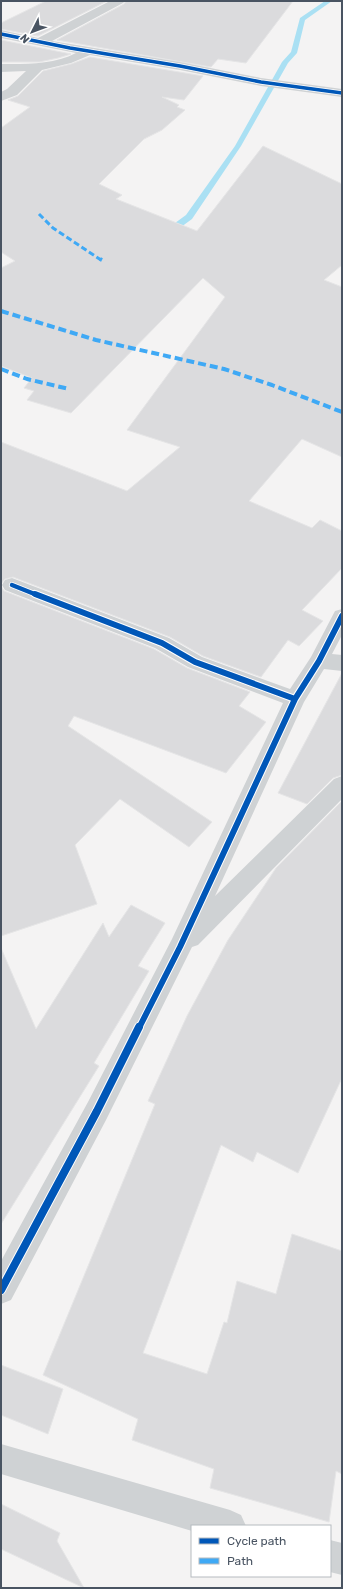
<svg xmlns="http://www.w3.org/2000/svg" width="343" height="1589" font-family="Rubik,sans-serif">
<rect width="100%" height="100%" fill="#f4f3f3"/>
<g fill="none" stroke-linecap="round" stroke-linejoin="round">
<path fill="#aae0f3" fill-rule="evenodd" d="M325,1H332L305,20L297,53L288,63L241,146L192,219L170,235H164V231L186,215L235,146L282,62L291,52L300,18Z"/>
</g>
<path fill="#dbdbdd" stroke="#e5e5e6" d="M46,1H107L38,36L1,29V23Z
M126,1H293L246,63L218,59L211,67L57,40L124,4Z
M1,40L71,54L58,58L39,62H1Z
M90,57L203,76L184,100L162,97L179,105L177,107L185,110L162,130L144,139L99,184L122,195L116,199L197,231L263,146L342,184V265L324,280L342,287V457L302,439L249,501L312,528L320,520L342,531V568L302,610L323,621L299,646L288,640L261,677L203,656L170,637L13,577L5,579L1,584V442L127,491L180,447L127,430L225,297L203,278L71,413L27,400L34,391L24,388L32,378L1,366V268L15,261L1,252V128L30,107L8,100L18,96L43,71L71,64Z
M1,586L4,591L154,649L187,668L250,692L239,706L266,722L226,773L74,716L68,726L212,822L189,847L120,799L75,845L97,904L1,936Z
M342,673V775L333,778L307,804L278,793Z
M342,801V1078L298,1173L257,1152L253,1162L221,1145L143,1353L207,1374L224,1322L227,1323L237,1281L276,1294L292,1234L342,1251V1474L336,1471L329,1522L210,1488L214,1469L132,1440L138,1419L43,1375L155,1104L148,1101L187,1016L228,940L276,868Z
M131,905L165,923L138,966L149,971L94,1063L99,1066L1,1224V948L36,1029L103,923L109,937Z
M1,1365L63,1389L48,1434L1,1415Z
M1,1504L60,1533L57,1541L84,1588L1,1549Z"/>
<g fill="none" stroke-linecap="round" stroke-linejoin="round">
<path fill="#cfd2d4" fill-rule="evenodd" d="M110,1H125L123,3L52,41L180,62L261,78L342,89V97L261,86L180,70L90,55L71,63L42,70L17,95L1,101V92L7,89L26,71L1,72V64C26,64 53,65 76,53L1,38V30L38,38Z
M12,578L169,638L202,657L290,689L311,657L335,611L342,609V635L332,654L342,655V671L324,669L304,702L215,896L334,779L342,776V799L198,945L192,947L106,1120L11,1300L1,1304V1261L88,1102L172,939L283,703L188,667L155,648L5,590L2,585L5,580Z
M1,1444L230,1510L241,1515L246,1526H192V1531L1,1474Z
M330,1540L342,1543V1575L330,1572Z"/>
<path stroke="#3fa9f5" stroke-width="3" stroke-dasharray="6 3" stroke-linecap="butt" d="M39,214L53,228L101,260"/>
<path stroke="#3fa9f5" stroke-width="4" stroke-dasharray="8 4" stroke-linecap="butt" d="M100,259L102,260
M1,311L96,340L224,369L272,385L342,412
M1,369L27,379L69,389"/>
<defs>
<path id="cycleway-far3" d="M1,34L70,48L180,66L261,82L342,93"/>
<path id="cycleway-far2" d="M12,585L37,595"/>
<path id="cycleway-far1" d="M35,594L162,643L195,662L295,699
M139,1028L180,947L295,699L319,661L342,616"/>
<path id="cycleway" d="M1,1290L97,1111L139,1027"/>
</defs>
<use href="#cycleway-far3" stroke="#fff" stroke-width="5"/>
<use href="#cycleway-far2" stroke="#fff" stroke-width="6"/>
<use href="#cycleway-far1" stroke="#fff" stroke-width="8"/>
<use href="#cycleway" stroke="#fff" stroke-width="10"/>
<use href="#cycleway-far3" stroke="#0057b8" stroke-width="3.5"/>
<use href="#cycleway-far2" stroke="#0057b8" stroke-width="4.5"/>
<use href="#cycleway-far1" stroke="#0057b8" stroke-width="6"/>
<use href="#cycleway" stroke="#0057b8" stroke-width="8"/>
</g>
<rect width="343" height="1589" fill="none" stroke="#495462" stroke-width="4"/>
<rect x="191" y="1525" width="140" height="52" fill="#ffffff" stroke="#b6bbc0"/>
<rect x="199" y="1538" width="20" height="6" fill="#0057b8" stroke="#b6bbc0"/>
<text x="227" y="1545" font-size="12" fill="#495462">Cycle path</text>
<rect x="199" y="1558" width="20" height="6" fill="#3fa9f5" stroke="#b6bbc0"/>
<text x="227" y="1565" font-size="12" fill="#495462">Path</text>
<g transform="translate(32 32) rotate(228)" stroke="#ffffff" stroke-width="3" paint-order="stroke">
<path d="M0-3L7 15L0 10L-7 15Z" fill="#495462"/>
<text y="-6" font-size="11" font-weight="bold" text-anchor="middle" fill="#495462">N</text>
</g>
</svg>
